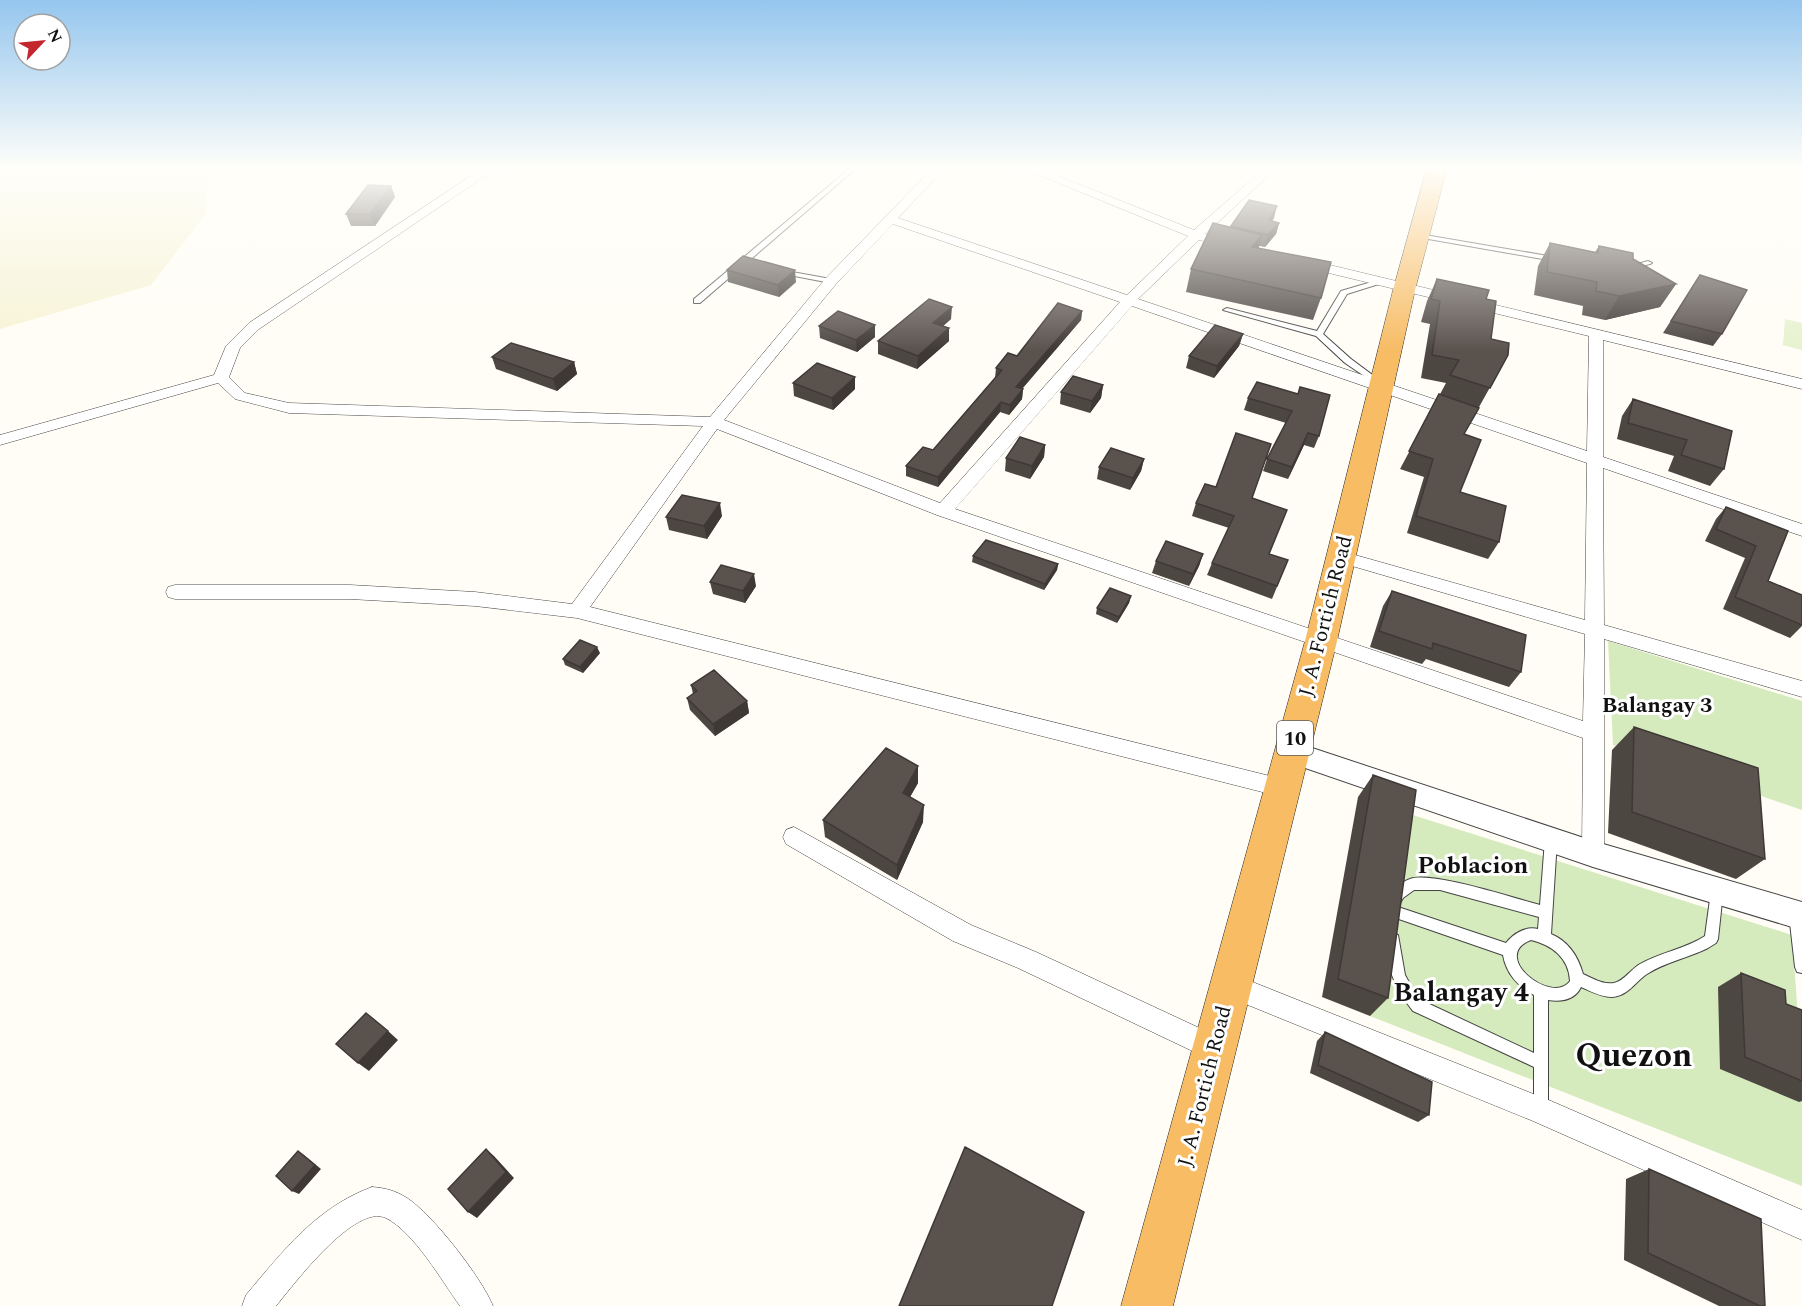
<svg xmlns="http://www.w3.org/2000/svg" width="1802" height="1306" font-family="Spectral,serif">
<rect width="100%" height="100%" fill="#fffdf5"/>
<path fill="#f6f3d4" d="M0,168H225L209,177L205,215L151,285L0,329Z"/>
<path fill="#d5ebbd" d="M1608,641L1802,701V810L1613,745Z
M1400,811L1792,935L1802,1072V1186L1370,1016Z"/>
<path fill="#e6f2cf" d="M1785,319L1802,323V350L1783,345Z"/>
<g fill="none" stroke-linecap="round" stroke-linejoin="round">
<defs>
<path id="service" d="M848,170L853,171L700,303H694V299Z
M1419,234L1554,257L1557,259L1554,261L1417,237L1416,236Z
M1648,261L1652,263L1650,264L1630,269L1626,267Z
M781,270L831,279L835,281L831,283L784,274L780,272Z
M1375,281L1382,283L1347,294L1323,334L1351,359L1382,382V386H1379L1345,363L1316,336L1223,310L1227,308L1317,331L1341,291Z
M1551,835L1555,836L1557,840L1551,934C1568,941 1578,956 1583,974C1592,978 1603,985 1614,983C1624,981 1631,969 1640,964C1661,952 1685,949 1705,936L1711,892L1713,888L1717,886L1721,888L1723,892L1718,939L1716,943L1708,948C1688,958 1665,962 1647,974C1635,982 1628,996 1612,997C1601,997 1590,991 1581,987C1575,1000 1561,1002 1548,1000V1110L1546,1115L1541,1117L1536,1115L1534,1110V1067L1413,1011C1399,994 1379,957 1388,935L1393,933L1398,935L1405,975L1411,986L1423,1001L1534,1053V995C1518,987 1506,973 1503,955L1393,917L1388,915L1387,911L1390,906L1389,902C1393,892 1398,883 1410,879C1432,871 1513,898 1540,905L1545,840L1547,836ZM1414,890H1440L1539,917L1538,929C1525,926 1513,934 1506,943L1398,907L1403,898ZM1531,940C1552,945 1569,958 1570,981C1552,1006 1489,956 1531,940Z
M1795,908L1800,910L1802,918V973L1797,972L1795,967L1789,914L1790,910Z"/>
<path id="minor" d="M483,168H497L259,329L240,348L229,377L245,393L289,403L710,417L826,278L933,168H945L898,218L1127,295L1188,236L1022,168H1038L1194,230L1265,168H1277L1205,234L1234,241V247L1199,240L1138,299L1587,451L1589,336L1300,266L1298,263L1305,259L1802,379V389L1603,340V457L1802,524V536L1603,468L1604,625L1802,681V697L1604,639V854L1601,861L1593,864L1585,861L1582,854L1583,738L937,515L717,429L590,607L1282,779L1290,781L1293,788L1290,795L1282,797L577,618L475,606L350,599H175L168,597L166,592L168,587L175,585H350L475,592L572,604L703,426L289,413L235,399L218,383L0,445V435L214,375L226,346L249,323ZM893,224L1120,302L940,503L724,420L836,284ZM1132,306L1587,463L1585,620L1341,551L1335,553L1332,557L1335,561L1585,634L1583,721L955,509Z
M794,827L971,925L1036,952L1223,1039L1227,1048L1223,1057L1214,1061L1205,1057L1018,968L953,941L786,844L783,837L786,830Z
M1230,973L1551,1101L1802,1210V1240L1533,1121L1221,994L1217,985L1221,976Z
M372,1187C386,1188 396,1191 407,1198C433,1215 481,1277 493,1306H460C442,1281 414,1232 386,1218C355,1203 294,1284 276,1306H242L246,1295C283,1251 317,1207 372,1187Z"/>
<path id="tertiary" d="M1291,741L1593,841L1802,902V930L1593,867L1282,760L1278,752L1282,744Z"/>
<path id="trunk" d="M1427,168H1447L1415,290L1337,641L1173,1306H1121L1305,641L1393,290Z"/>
</defs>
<use href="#service" stroke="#444" stroke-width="2"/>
<use href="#minor" stroke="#444" stroke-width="1"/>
<use href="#tertiary" stroke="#444" stroke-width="2"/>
<use href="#trunk" stroke="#222" stroke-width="1"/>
<use href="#service" fill="#fff" fill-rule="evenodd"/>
<use href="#minor" fill="#fff" fill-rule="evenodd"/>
<use href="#tertiary" fill="#fff" fill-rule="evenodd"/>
<use href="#trunk" fill="#f7bc64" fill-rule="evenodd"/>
</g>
<path fill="#4d4742" d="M391,186L395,197L375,226H351L346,214Z
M1274,218L1272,221L1279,223L1276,234L1265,247L1259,246V248L1321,298L1313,320L1186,292L1191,269L1231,226Z
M1550,243L1595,252L1599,246L1633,259L1676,284L1660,307L1605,320L1582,315L1583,306L1534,295L1538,266Z
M727,270L796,282L779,297L728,282Z
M1700,275L1722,334L1713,346L1663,333Z
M1437,279L1486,299L1491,339L1508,355L1464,434L1460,492L1499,542L1488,559L1407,533L1424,477L1400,469L1446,383L1421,378L1430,324L1421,322L1427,301Z
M1082,311L1081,320L1022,389H1023L1022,399L1009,415L1000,412L938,487L906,476V466L933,450L995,378L996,368L1017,356Z
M951,319L943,326L949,328V341L917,369L878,354V341Z
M819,326L875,337L857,352L820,338Z
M1243,334L1239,346L1214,378L1186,368L1189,356Z
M492,357L574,362L577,374L557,391L496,369Z
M793,383L855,389L833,410L794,396Z
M1103,385L1101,398L1090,413L1060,404L1061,392Z
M1298,394L1319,436L1314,448L1304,445L1288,479L1263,471L1267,459L1286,423L1244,410L1248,398Z
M1633,399L1732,431L1724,469L1710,486L1668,471L1674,456L1617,439L1622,416Z
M1045,445L1044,457L1030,479L1005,471L1006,458Z
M1144,459L1141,471L1130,490L1097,479L1099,467Z
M1252,498L1269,554L1288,560L1272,599L1207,575L1212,563L1229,528L1192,516L1196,503Z
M1726,507L1788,531L1768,581L1802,626L1790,638L1723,609L1745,558L1705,541L1716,519Z
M722,516L707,539L669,530L666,517Z
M1203,554L1199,566L1189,586L1152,573L1156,561Z
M973,556L1058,564L1057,570L1044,590L972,562Z
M710,582L756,586L745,603L713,594Z
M1392,591L1521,672L1509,687L1426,659L1422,664L1370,647L1383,606Z
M1131,596L1129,603L1117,623L1096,614L1097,608Z
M600,653L583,673L565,665L563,659Z
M691,685L747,701L749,713L715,736L690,710L687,698L693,694Z
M1634,727L1765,859L1736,879L1608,833L1612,750Z
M1373,775L1388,998L1370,1016L1322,997L1358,797Z
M918,783L910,797L923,822L897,880L825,837L823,820Z
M1741,973L1786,1004L1802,1010V1101L1799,1102L1720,1069L1718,987Z
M1325,1032L1429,1115L1418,1122L1310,1073L1317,1041Z
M1649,1169L1765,1306H1719L1624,1260L1626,1179Z"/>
<path fill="#3f3936" d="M391,186L395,197L375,226L370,214Z
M1277,206L1274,218L1265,231L1269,220Z
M1279,223L1276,234L1265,247L1268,235Z
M1262,235L1256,257L1252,247Z
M795,270L796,282L779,297L778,285Z
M1676,284L1660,307L1605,320L1619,296Z
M952,307L951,319L933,335V323Z
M1082,311L1081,320L1015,397L1016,387Z
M875,325V337L857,352L856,340Z
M949,328V341L917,369L918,356Z
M1243,334L1239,346L1214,378L1217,366Z
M574,362L577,374L557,391L553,379Z
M855,377V389L833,410L832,398Z
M1103,385L1101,398L1090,413L1092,401Z
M1023,389L1022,399L1009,415L1010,405Z
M1001,402L1000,412L938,487V477Z
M1308,433L1304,445L1288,479L1292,467Z
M1045,445L1044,457L1030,479L1032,466Z
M1144,459L1141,471L1130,490L1133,478Z
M720,503L722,516L707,539L704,526Z
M1203,554L1199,566L1189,586L1193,574Z
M1058,564L1057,570L1044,590L1045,584Z
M754,574L756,586L745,603L743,591Z
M1131,596L1129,603L1117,623L1119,617Z
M597,647L600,653L583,673L580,667Z
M747,701L749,713L715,736L713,724Z
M918,766V783L903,809V793Z
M924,805L923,822L897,880V865Z
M388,1031L398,1040L369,1071L358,1063Z
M486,1149L494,1156L514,1178L477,1218L468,1212Z
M298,1151L304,1155L321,1169L299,1194L292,1191Z"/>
<path fill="#5a524d" stroke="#3f3936" stroke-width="1.5" d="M368,185L391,186L370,214H346Z
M1249,200L1277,206L1269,220L1279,223L1268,235L1231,226Z
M1213,223L1262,235L1252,247L1331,262L1321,298L1191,269Z
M1550,243L1598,253L1599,246L1633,253V259L1676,284L1619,296L1596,291L1597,282L1547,272Z
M743,256L795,270L778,285L727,270Z
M1700,275L1747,290L1722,334L1671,321Z
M1437,279L1489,290L1486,299L1496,301L1491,339L1509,343L1508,355L1490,388L1450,375L1459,360L1432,355L1440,301L1431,299Z
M929,299L952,307L933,323L949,328L918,356L878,341Z
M1058,303L1082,311L1016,387L1023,389L1010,405L1001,402L938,477L906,466L923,447L933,450L1002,370L996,368L1008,353L1017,356Z
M838,311L875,325L856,340L819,326Z
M1215,325L1243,334L1217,366L1189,356Z
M511,343L574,362L553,379L492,357Z
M817,363L855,377L832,398L793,383Z
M1073,376L1103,385L1092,401L1061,392Z
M1257,382L1298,394L1300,387L1330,395L1319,436L1308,433L1292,467L1267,459L1292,411L1248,398Z
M1439,394L1479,408L1464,434L1481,440L1460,492L1506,506L1499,542L1416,516L1433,459L1409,451Z
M1633,399L1732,431L1724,469L1681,455L1687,440L1628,423Z
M1236,433L1271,444L1252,498L1287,510L1269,554L1288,560L1277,586L1212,563L1234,516L1196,503L1205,484L1216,487Z
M1020,437L1045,445L1032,466L1006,458Z
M1111,448L1144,459L1133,478L1099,467Z
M682,495L720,503L704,526L666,517Z
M1726,507L1788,531L1768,581L1802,595V625L1735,597L1756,546L1716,529Z
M986,540L1058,564L1045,584L973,556Z
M1166,541L1203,554L1193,574L1156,561Z
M721,565L754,574L743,591L710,582Z
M1110,588L1131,596L1119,617L1097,608Z
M1392,591L1526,635L1521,672L1433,643L1432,649L1379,631Z
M580,640L597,647L580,667L563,659Z
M714,670L747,701L713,724L687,698L697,691L691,685Z
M1634,727L1758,768L1765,859L1632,812Z
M886,748L918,766L903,793L924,805L897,865L823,820Z
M1373,775L1416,790L1388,998L1338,979Z
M1741,973L1785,990L1786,1004L1802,1010V1081L1745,1057Z
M366,1013L388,1031L358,1063L336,1044Z
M1325,1032L1432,1082L1429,1115L1318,1065Z
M965,1147L1084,1212L1052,1306H899Z
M486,1149L506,1172L468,1212L448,1189Z
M298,1151L315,1165L292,1191L276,1176Z
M1649,1169L1761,1219L1765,1306H1760L1648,1253Z"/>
<linearGradient id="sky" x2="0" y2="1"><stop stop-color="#95c6ee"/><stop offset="0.48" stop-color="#fffefa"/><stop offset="1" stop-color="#fffefa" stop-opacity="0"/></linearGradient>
<rect width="1802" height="351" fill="url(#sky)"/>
<g text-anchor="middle" stroke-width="6" stroke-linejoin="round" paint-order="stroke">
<rect fill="#fff" stroke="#585858" stroke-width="1.5" x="1277" y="721" width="36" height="34" rx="4.5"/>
<g font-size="20" font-weight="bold" fill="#111">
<text x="1295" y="745">10</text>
</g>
<g font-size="21" fill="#111" stroke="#fff">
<text transform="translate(1325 616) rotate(-76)" y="7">J. A. Fortich Road</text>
<text transform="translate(1204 1086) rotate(-76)" y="7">J. A. Fortich Road</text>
</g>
<g font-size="22" font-weight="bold" fill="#111" stroke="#fff">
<text x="1657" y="712">Balangay 3</text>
</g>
<g font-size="24" font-weight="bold" fill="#111" stroke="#fff">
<text x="1473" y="873">Poblacion</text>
</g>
<g font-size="27" font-weight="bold" fill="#111" stroke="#fff">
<text x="1461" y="1001">Balangay 4</text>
</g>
<g font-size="33" font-weight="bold" fill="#111" stroke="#fff">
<text x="1634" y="1066">Quezon</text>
</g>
</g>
<g transform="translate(42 42) rotate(64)"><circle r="28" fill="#ffffff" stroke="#a0a0a0" stroke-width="1.5"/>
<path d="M0-4.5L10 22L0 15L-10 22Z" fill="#c4262e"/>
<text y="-9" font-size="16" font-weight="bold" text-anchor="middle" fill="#111111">N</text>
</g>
</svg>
